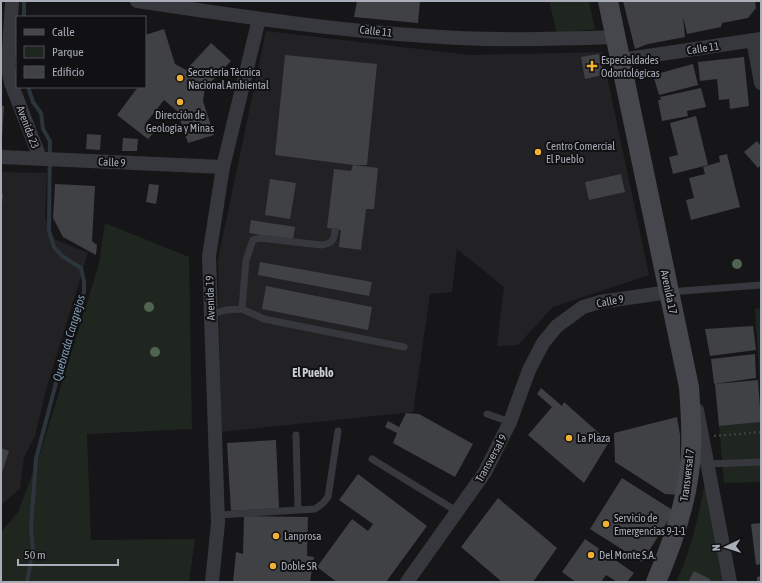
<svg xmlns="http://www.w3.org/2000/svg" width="762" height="583" font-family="'Asap Condensed',sans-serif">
<rect width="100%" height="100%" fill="#161618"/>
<path fill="#222225" d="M266,31L470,55L602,52L649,275L553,307L518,345L497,346L504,287L457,249L452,292L430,294L413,412L221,432L218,259Z
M1,172L47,173L45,218L54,239L88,253L46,390L35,436L24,457L20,489L2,504Z"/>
<path fill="#1e261f" d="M549,1H589L595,29L557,33Z
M105,223L189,257L192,429L87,434L91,540L195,539L189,582H1V532L18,512L39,457L99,264Z
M761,308V402L755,309Z
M761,422V482L724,483L719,426Z
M706,477L724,582H711L710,579L694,571L688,582H676C692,549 699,513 706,477Z"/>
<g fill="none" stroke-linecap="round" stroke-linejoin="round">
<path stroke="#2c353c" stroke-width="4" d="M24,17V1
M27,582L33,550L31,527L36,459L72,322L84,292V281L81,268L62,256L54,247L49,231L50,141L43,129L41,113L33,102L28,87"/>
</g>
<path fill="#404145" d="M357,1H420L418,23L354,17Z
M623,1H755L756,8L748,18L722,23L721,27L687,34L683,16L685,37L648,44L635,49Z
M164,29L175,64L186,70L211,43L231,61L205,88L203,101L214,135L188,143L177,111L164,100L145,124L154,132L148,139L117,115L138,87H145V35Z
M599,54L603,75L585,79L581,57Z
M285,55L377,64L367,165H353L275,155Z
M744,57L749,106L730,109L729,99L719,100L717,79L700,81L698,62Z
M693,64L698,85L659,95L653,75Z
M701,88L706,107L687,111L688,116L662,121L658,100H661L660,97Z
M1,106H4L2,138H1Z
M696,116L708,165L673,174L669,157L678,155L670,123Z
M87,134L101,135L100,150L86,149Z
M123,138L138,139L137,151H122Z
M757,141L761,146V165L758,168L744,152Z
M727,154L740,207L691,220L686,200L694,198L689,178L705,174L703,167L720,162L719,156Z
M353,165L378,168L374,209H366L361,250L339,247L341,230L327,228L334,169L351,171Z
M621,174L625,192L589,200L585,182Z
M270,179L296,183L290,219L265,215Z
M55,184L95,186L92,241L97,245L96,255L63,237L53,218Z
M149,184L159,185L156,204L146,202Z
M1,194H3L2,205H1Z
M251,220L295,227L293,240L249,233Z
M260,262L372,282L369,296L258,275Z
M266,286L372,307L368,330L262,309Z
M753,326L756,350L710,356L705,329Z
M755,354L756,378L714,384L711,359Z
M758,380L761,422L719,426L715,384Z
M541,388L562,406L564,402L609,442L584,483L528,435L552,407L537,394Z
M406,413L419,414L473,444L455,477L393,443L397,433L385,427L388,421L399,427Z
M677,417L680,435V495L665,494L615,462L614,433Z
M276,440L279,508L231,511L227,443Z
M1,448L9,451L1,476Z
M358,474L427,526L386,582H337L317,567L352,519L368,531L373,524L339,500Z
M622,478L674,511L642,562L590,529Z
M498,498L557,548L533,582H502L461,547Z
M244,516L308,517L307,556L314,557L310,582H233L236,552L243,554Z
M761,523V564L756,565L751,524Z
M585,539L634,573L627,582H617L606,575L601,582H576L562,572Z
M694,571L710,579L711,582H688Z
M761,576V582H757V577Z"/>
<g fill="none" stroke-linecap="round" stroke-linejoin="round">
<path stroke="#3d3f44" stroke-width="2.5" stroke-dasharray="2 3" stroke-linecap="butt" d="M714,436L761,432"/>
<path stroke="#37383d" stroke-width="7" d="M669,292L761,285
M242,309L246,260L253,240L260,238L321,245C331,244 334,241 335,231
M210,315L226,310L242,309L264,319L404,347
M487,414L510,422
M296,435L298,510
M372,459L458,512
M707,464L761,462
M218,515L315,509L323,503L328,497L338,431"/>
<path stroke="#37383d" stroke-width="14" d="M12,1L8,67L11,83L40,158
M137,1C232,15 329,30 426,36C489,41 553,39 617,37
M753,40L761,83
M621,60L761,39
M1,157L223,167
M697,410L730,582
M212,582L218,523L209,256L223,167L259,19
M407,582L485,472L510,422L529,370L543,343L557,326L583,307L600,302L669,292"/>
<path stroke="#45474d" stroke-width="20" d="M608,1L689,387C691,416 693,445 689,473C684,511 671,547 656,582"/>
</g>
<g fill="#506452">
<circle cx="737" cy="264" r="5"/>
<circle cx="149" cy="307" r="5"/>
<circle cx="155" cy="352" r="5"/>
</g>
<g fill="#f2b134" stroke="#111113" stroke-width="1.5">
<path d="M590 60h4v4h4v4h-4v4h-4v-4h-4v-4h4z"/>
<circle cx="180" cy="78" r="4"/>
<circle cx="180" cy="102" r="4"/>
<circle cx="538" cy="152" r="4"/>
<circle cx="569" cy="438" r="4"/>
<circle cx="606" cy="524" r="4"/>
<circle cx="276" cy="536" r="4"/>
<circle cx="591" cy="555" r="4"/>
<circle cx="273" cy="566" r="4"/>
</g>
<g text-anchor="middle" stroke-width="4" stroke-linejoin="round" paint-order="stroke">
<g font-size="11" fill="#a8adb8" stroke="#111113">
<text transform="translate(376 31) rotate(6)" y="4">Calle 11</text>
<text transform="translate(703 48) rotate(-9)" y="4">Calle 11</text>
<text transform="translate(28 127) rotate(69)" y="4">Avenida 23</text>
<text transform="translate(112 162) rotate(3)" y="4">Calle 9</text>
<text transform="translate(669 292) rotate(78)" y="4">Avenida 17</text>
<text transform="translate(210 298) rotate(-92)" y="4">Avenida 19</text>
<text transform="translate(610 301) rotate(-11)" y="4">Calle 9</text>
<text transform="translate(491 458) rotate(-61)" y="4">Transversal 9</text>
<text transform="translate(687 475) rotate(-83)" y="4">Transversal 7</text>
</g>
<g font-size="11" fill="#a8adb8" stroke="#111113" text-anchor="start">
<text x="601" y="64">Especialdades<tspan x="601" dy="13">Odontológicas</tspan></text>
<text x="188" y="76">Secretería Técnica<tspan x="188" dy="13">Nacional Ambiental</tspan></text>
<text x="180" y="119" text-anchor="middle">Dirección de<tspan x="180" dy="13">Geología y Minas</tspan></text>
<text x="546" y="150">Centro Comercial<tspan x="546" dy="13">El Pueblo</tspan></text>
<text x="577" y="442">La Plaza</text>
<text x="614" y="522">Servicio de<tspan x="614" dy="13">Emergencias 9-1-1</tspan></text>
<text x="284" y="540">Lanprosa</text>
<text x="599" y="559">Del Monte S.A.</text>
<text x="281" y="570">Doble SR</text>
</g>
<g font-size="12" font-style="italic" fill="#7f9bb3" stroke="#111113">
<text transform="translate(69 338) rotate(-74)" y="4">Quebrada Cangrejos</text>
</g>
<g font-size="12" font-weight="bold" fill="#c9ccd4" stroke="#111113">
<text x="313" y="377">El Pueblo</text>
</g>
</g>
<rect width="762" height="583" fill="none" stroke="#a8adb8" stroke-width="4"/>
<rect x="16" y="16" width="130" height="72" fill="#111113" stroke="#4d4f55"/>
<rect x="24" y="29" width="20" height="6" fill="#45474d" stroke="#4d4f55"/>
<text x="52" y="36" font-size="12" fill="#a8adb8">Calle</text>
<rect x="24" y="46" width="20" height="12" fill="#1e261f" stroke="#4d4f55"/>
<text x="52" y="56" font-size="12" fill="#a8adb8">Parque</text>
<rect x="24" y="66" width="20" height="12" fill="#404145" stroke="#4d4f55"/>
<text x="52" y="76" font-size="12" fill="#a8adb8">Edificio</text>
<g transform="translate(726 547) rotate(266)" stroke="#111113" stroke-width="3" paint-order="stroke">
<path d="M0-3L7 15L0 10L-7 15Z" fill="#a8adb8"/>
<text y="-6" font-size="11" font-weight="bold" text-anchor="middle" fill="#a8adb8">N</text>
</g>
<path d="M18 559v6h100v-6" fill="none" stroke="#a8adb8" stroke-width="2"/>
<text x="24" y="559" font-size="12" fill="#a8adb8" stroke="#111113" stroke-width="3" paint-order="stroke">50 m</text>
</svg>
